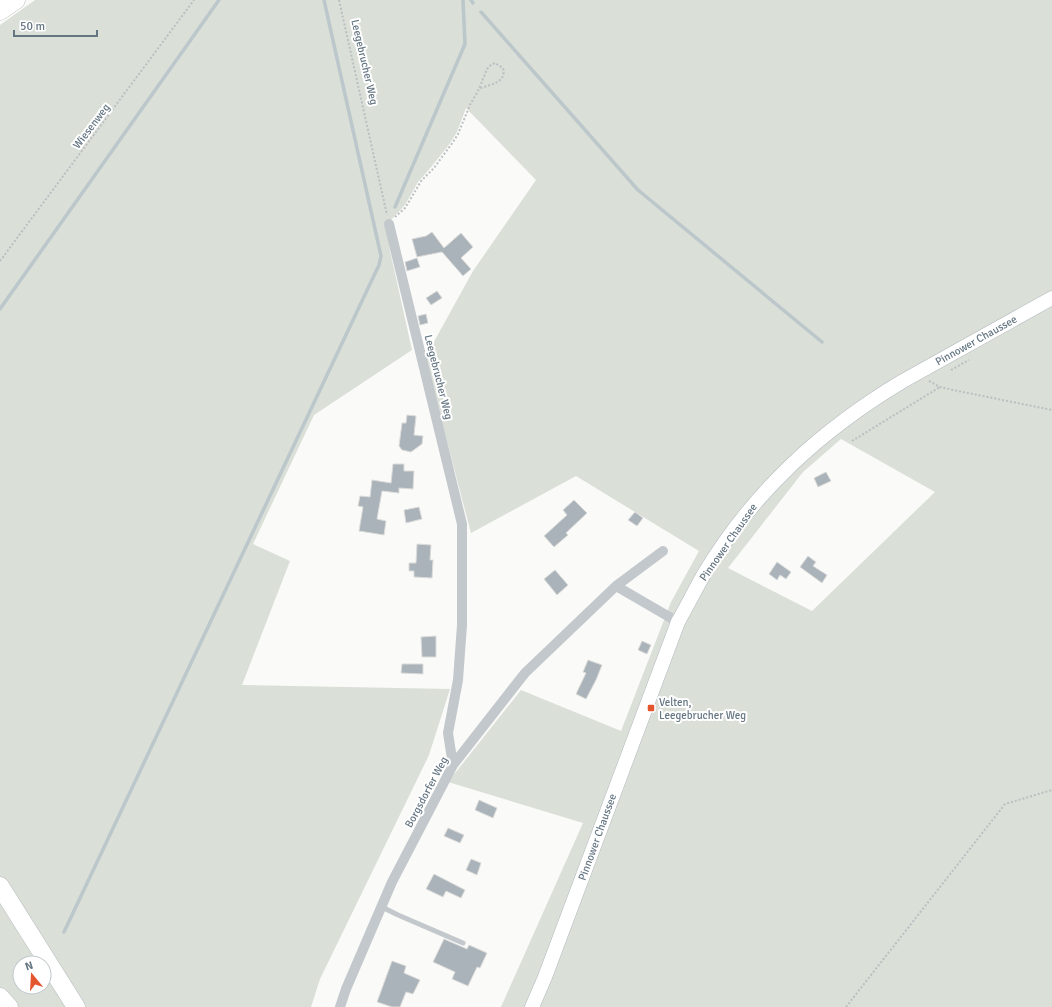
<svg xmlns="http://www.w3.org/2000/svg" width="1052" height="1007" font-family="Signika,sans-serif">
<rect width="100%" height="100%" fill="#fafaf8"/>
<path fill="#dadfd7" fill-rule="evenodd" d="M35,0H1052V1007H501L583,823L448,782L521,690L621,731L671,602L699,551L576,476L471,533L425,358L473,271L536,180L466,108L457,132L448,146L432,166L418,182L405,205L391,220L387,229L390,251L412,350L314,415L253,544L290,561L242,685L450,689L429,755L320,979L311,1007H0V25ZM841,439L935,492L812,611L728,568L803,472ZM20,963H44V987H20Z"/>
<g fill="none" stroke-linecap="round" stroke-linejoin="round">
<path stroke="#bbc7cb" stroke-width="3.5" d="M471,0L473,3
M481,12L638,190L822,342
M395,207L465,44L463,0
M0,309L219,0
M64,932L379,265L381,256L324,0"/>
</g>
<path fill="#aab3b9" stroke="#dcdcda" d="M432,232L444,248L461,233L473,247L461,258L471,269L463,276L442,252L417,257L412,239L426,236Z
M417,258L420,267L407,271L405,262Z
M437,291L442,298L431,305L426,298Z
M426,314L428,323L420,325L418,316Z
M407,415L416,416L414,435L423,436L422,444L411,452L402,450L399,446L402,423H406Z
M393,464H404V471H414L413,489L399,488V493L382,491L377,519L386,521L384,535L359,531L363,507L358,506L360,496L370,497L372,480L391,483Z
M826,472L831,481L818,487L814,478Z
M574,500L587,513L566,533L568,535L554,547L544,536L567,515L563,510Z
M419,507L422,519L406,523L404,510Z
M635,512L643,518L637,526L628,520Z
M417,544L431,545L430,560H433L432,578L414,577V571H409V563H416Z
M808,556L816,562L813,566L827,575L822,583L800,567Z
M777,562L791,572L786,579L780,575L777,580L769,574Z
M555,570L568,585L557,595L544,579Z
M436,636V657H422L421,637Z
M642,641L651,645L647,654L638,650Z
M588,660L602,665L596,680L586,699L576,694L586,673L583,672Z
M402,664H423V674L401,673Z
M479,800L497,808L493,818L475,810Z
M448,828L464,835L460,843L444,836Z
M471,859L481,863L477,875L466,870Z
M434,874L465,890L461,898L446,891L443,897L426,889Z
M444,939L467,949L469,945L487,953L480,968L477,967L468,986L452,979L455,972L433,962Z
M392,961L406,966L404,973L420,980L413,994L406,992L400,1007H392L377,1002Z"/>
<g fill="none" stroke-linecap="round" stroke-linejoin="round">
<defs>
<path id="secondary" d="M532,1007L545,977L678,622C687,606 695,590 704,574C754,491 821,430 903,381L1052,298"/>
<path id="motorway" d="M0,11L16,0
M0,886L76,1007
M0,997L9,1007"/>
</defs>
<use href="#secondary" stroke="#b3babf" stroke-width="15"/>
<use href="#motorway" stroke="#b4b9bd" stroke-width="19"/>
<path stroke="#bbbfc2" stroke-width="2" stroke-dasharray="2 2" stroke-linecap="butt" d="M339,0L387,215
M395,217L405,208L410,200L421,181L434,168L453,142L458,134L470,105L479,89L487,69L491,65L495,63L503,68C507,83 490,84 479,89
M0,261L194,0
M951,370L969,360
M929,381L940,387L958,391L1052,410
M852,441L940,387
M846,1007L1005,804L1052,790"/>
<path stroke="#c3c8cc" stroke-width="5" d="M382,907L398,915L463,943"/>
<path stroke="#c3c8cc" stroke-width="10" d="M389,224L462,524V625L458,680L448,733L453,765
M616,586L678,622
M340,1007L346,989L392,882L453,765L525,673L616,586L663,551"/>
<use href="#secondary" stroke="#fff" stroke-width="14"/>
<use href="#motorway" stroke="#fff" stroke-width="18"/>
</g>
<rect fill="#e4572e" stroke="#fff" stroke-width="1.5" x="647" y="704" width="8" height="8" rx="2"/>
<g text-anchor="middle" stroke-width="4" stroke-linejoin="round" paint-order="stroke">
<g font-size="11" fill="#657683" stroke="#fff">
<text transform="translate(365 62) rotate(77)" y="4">Leegebrucher Weg</text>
<text transform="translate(91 126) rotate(-53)" y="4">Wiesenweg</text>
<text transform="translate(976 340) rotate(-29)" y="4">Pinnower Chaussee</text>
<text transform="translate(439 377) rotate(76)" y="4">Leegebrucher Weg</text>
<text transform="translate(728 542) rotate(-55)" y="4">Pinnower Chaussee</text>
<text transform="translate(426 792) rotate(-62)" y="4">Borgsdorfer Weg</text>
<text transform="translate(597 837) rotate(-70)" y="4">Pinnower Chaussee</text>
</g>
<g font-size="11" fill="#657683" stroke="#fff" text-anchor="start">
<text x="659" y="706">Velten,<tspan x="659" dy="13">Leegebrucher Weg</tspan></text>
</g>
</g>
<g transform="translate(32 975) rotate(342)"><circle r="19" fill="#ffffff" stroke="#c1c8cd"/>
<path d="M0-3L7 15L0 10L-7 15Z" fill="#e4572e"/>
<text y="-6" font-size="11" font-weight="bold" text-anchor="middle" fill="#657683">N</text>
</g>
<path d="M14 30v6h83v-6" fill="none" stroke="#657683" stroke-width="2"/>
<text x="20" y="30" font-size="12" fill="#657683" stroke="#ffffff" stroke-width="3" paint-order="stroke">50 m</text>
</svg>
